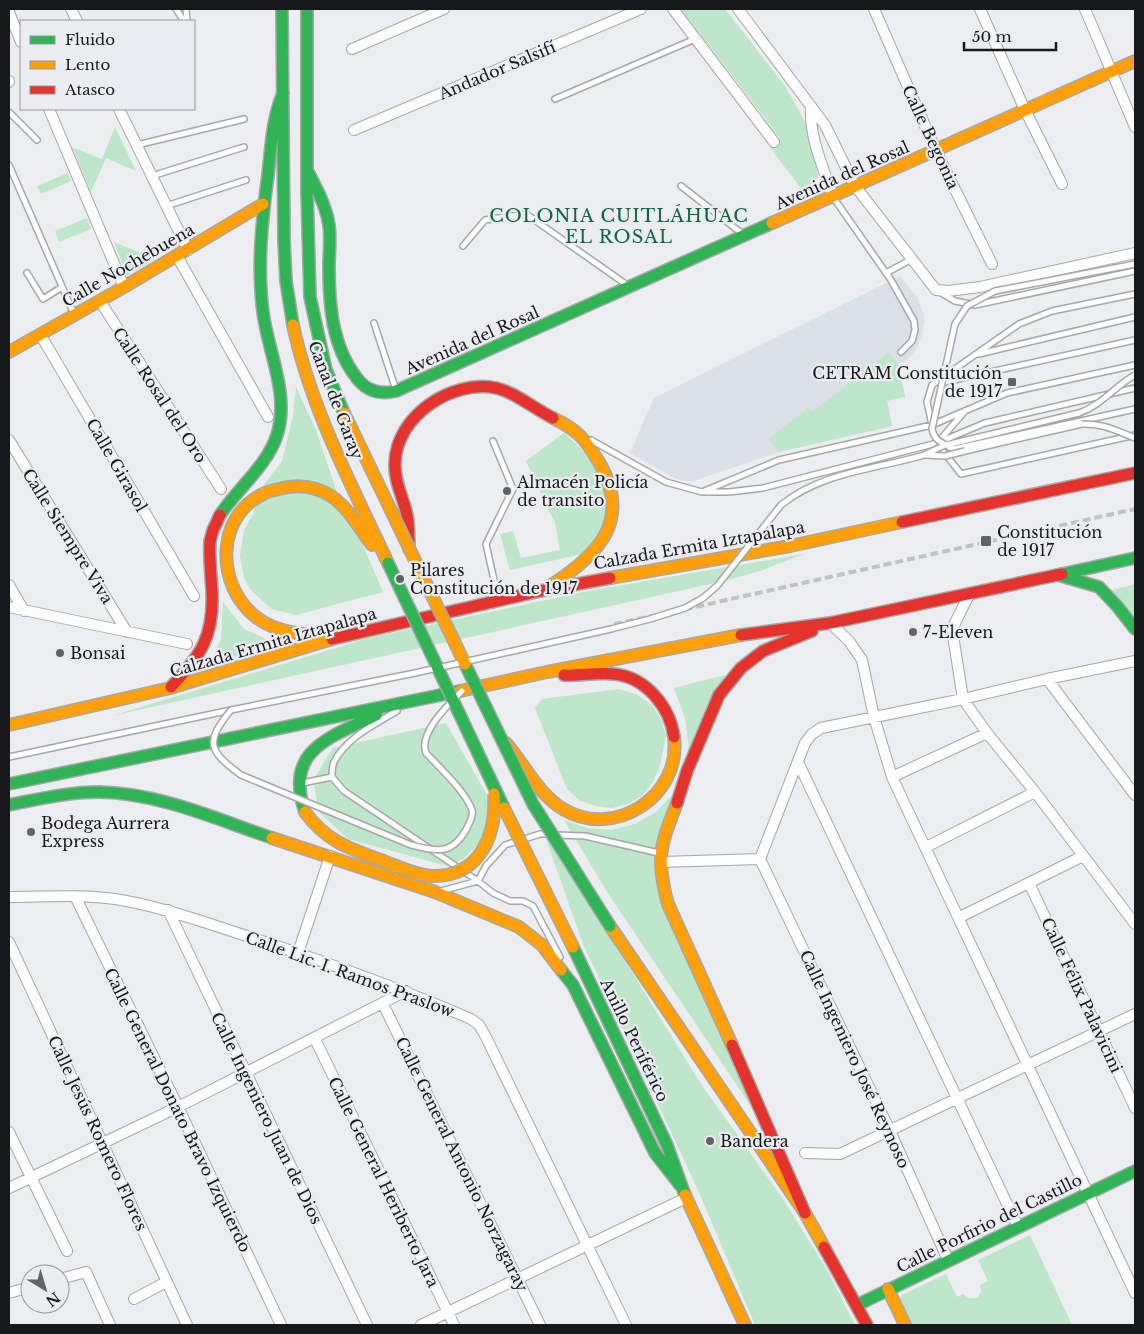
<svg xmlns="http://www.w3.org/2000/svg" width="1144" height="1334" font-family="'Libre Baskerville',serif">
<rect width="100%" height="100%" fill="#ebedef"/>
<path fill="#dbdfe6" d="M900,276L917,297L924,314V321L922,335L916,350L906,361L898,364L905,397L887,401L892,426L779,452L694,481H684L674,478L630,453L654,398Z"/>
<path fill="#bee6ca" d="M681,9H725L785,86L808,127L818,175L815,182L801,188L770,148L780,138Z
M115,127L136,171L106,158L91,192L72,147L102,159Z
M68,173L71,181L41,194L37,186Z
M87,218L91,229L59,242L55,231Z
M114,242L155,259L127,276Z
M889,352L898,364L905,397L887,401L892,426L779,452L768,439L808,408L812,412Z
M296,387L316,430L343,510L352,520L383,592L296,615L271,609L250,589L244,578L240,556L244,530L253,514L260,490L282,461L293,416Z
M564,433L580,448L598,469L604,480L609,517L587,553L510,570L500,534L513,531L521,558L560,550L555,523L526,461Z
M804,554L760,571L724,581L111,716L369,638L588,591Z
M1135,584V623L1109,591Z
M223,602L244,629L273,642L208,668L221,639Z
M725,675L689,751L685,718L674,688Z
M618,689L636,694L651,704L661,719L666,736L660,766L653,782L643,795L628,804L612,808L595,806L579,800L567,789L535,708L542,699Z
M446,723L487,795L489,813L486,831L477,846L463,859L447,866L348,839L319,812L313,780L333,748Z
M673,794L663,899L763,1124L609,895L564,820L587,828L611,830L635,824L656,812Z
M541,825L701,1084L783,1199L827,1270L855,1325H755L698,1190L583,944Z
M1030,1235L1072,1325H911L899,1302L902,1295L946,1274L957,1297L963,1294L968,1298H977L981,1292L980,1285L988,1281L978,1260Z"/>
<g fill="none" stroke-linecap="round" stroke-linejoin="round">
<defs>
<path id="lane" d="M176,9L184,21
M186,9L187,21
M555,99L695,39
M9,112L37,140
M137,145L244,119
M9,165L74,314
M152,176L244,147
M681,186L744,235
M833,197L891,280L914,321L915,330L912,341L901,352
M166,206L246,180
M463,246L485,220L526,214L627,285
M27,273L43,299L62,287
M886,273L912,259
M940,292L955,301L975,305L1135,271
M374,323L396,390
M979,354L1135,317
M940,383L1135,340
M932,425L927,402L932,385L1019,324L1052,311L1135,294
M591,440L666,482L702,492L779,460L932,425L1007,393L1135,365
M493,441L513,489L486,544L498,598
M939,441L965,411
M943,445L954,449L1135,409
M946,445L1079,413
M939,446L961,474L1135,435
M965,451L1082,424
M705,492H729L763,488L937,443L985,423L1135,388
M9,757L231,710
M332,777L344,791L478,881L493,893L510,901H523L533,906L560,957
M302,783L332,777C332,773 332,766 334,762C346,738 375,724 397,711
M557,835L585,836L659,853
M441,891L478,881L486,866L505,845L540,834H548"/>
<path id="street" d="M71,9L77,21
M673,9L774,142
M738,9L825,125L855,186L936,290L948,291L980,287L1135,253
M874,9L936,151L992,264
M980,9L1025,110L1062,184
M1085,9L1135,127
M9,12L21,42
M352,49L444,9
M9,81V82
M811,106C809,137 823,167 833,196
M49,109L124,287
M119,109L188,250
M354,130L641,9
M177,256L268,417
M100,301L221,489
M40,334L194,596
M9,440L127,632
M9,585L24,611
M969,595L952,629L963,699L987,733L1035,792L1135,924
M9,607L187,644
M830,623L849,641L862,660L874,717L892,777L1135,1293
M1047,679L1135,795
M798,762L1018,1227
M892,777L987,733
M926,847L1035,792
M760,859L805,743L812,734L821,728L963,699L1047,679L1135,661
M760,859L890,1131L948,1260
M661,862L760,859
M1029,883L1135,1108
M75,896L178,1107L281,1325
M9,897C44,897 80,894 115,899C160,906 203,922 247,936C323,961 397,987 471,1019L479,1025L485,1035L626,1325
M168,910L367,1325
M960,917L1083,856
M9,942L187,1325
M298,953L330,856
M383,1004L540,1325
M315,1039L454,1325
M9,1132L67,1251
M805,1153L840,1154L1135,1014
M9,1188L178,1107L406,991
M60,1279L86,1272L110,1325
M9,1293L30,1287
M134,1299L166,1282
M421,1325L686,1198"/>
<path id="fast" d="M282,9L284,239L286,281L293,325
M307,9V192L310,297L326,370L344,413
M308,172C317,189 326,206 329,225C331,239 329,253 329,267C329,305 332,346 356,377C366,391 379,395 396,391
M396,391L772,223
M220,515C238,488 267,466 277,435C290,395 268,352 263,312C257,266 262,220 268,175C271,147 272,120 283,93
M1062,574L1135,558
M1058,575L1099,587L1117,606L1135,629
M9,784L460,691
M9,805C39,799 69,792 99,792C159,793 216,819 272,838
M305,812C283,749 332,737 376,715
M573,947L667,1145L685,1195
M561,970L573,985L655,1153L680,1185
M857,1305L1135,1171"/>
<path id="slow" d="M772,223L1135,61
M293,325C311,409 352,486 388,563
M9,352L124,287L263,204
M610,578L790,546L902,522
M550,586C598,555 633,521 599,462C584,438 579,431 553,418
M329,636C305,635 276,633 256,617C216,586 214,516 265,493C269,491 275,490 279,489C297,484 315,486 331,496C349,508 359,528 372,545
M460,691L547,672L741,635
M9,725L170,688L332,639
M506,743C525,765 538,794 563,809C614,840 682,796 674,737
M677,803C672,817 664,833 662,849C659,867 663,886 668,904L732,1045
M272,838L435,892L519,927L542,945L561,970
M610,926L805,1213L824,1247
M685,1195L745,1325
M888,1289L905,1325"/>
<path id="jam" d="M902,522L1135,473
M409,549C409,538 409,526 407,515C403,497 394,481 395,463C396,416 452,379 496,388C517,393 534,409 553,418
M741,635L830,623L1062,574
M332,639L540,591L610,578
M564,675C581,676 598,672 614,674C646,677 670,707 674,737
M171,687C201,655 214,637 212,591C211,575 209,558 210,541L213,530L220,515
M677,803L687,771L719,695L741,668L763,651L812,631
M732,1045L805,1213
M824,1247L867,1325"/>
</defs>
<use href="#lane" stroke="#a6a7a9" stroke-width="8"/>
<use href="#street" stroke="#a6a7a9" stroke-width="12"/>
<use href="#fast" stroke="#a6a7a9" stroke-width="14"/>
<use href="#slow" stroke="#a6a7a9" stroke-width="14"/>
<use href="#jam" stroke="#a6a7a9" stroke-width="14"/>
<use href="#lane" stroke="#fcfcfd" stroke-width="5"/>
<use href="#street" stroke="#fcfcfd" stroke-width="10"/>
<use href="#fast" stroke="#30b455" stroke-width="11"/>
<use href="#slow" stroke="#ff9f0a" stroke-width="11"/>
<use href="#jam" stroke="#e5322d" stroke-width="11"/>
<path stroke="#c1c2c3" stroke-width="4" stroke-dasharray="8 4" stroke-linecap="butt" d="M614,624L695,607L1135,509"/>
<defs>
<path id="lane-bridge" d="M1079,413C1102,405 1115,386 1135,375
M1082,424C1102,423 1117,431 1135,438
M946,445C938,441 934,438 932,429L955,324L967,306L995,291L1135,264
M925,455L945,456L965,451
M462,691C449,704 418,733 426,753C439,767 466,792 472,810C474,816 469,823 467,828C452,856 437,851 411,845L241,775C209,751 204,743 231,710L415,673L611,629L650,619L685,608L703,598L717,586L781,505C820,473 874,469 921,456C930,453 937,448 946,445"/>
<path id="fast-bridge" d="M388,563L504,808
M465,664L533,804L610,926"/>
<path id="slow-bridge" d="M344,413L465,664
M504,808L573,947
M305,812C325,840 349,849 381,860C397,866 414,875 432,876C480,877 497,835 494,794"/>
</defs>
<use href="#lane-bridge" stroke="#a6a7a9" stroke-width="8" stroke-linecap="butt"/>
<use href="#fast-bridge" stroke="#a6a7a9" stroke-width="14" stroke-linecap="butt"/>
<use href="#slow-bridge" stroke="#a6a7a9" stroke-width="14" stroke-linecap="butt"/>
<use href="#lane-bridge" stroke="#fcfcfd" stroke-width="5"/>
<use href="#fast-bridge" stroke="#30b455" stroke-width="11"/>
<use href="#slow-bridge" stroke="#ff9f0a" stroke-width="11"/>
</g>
<g fill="#616365" stroke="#e9ecf1" stroke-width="2">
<rect x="1007" y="377" width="10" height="10" rx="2.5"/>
<circle cx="507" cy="491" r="5"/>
<rect x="980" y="535" width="12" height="12" rx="2.5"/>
<circle cx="400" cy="579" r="5"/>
<circle cx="913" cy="632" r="5"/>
<circle cx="60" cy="653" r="5"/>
<circle cx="31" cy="832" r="5"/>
<circle cx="710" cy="1141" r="5"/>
</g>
<g text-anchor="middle" stroke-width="4.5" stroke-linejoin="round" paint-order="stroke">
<g font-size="16" fill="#17181a" stroke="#e9ecf1">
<text transform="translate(497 70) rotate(-23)" y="6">Andador Salsifí</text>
<text transform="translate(931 137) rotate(65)" y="6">Calle Begonia</text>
<text transform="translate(842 175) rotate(-24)" y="6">Avenida del Rosal</text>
<text transform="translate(128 265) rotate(-30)" y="6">Calle Nochebuena</text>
<text transform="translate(472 340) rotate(-24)" y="6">Avenida del Rosal</text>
<text transform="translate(160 395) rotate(57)" y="6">Calle Rosal del Oro</text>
<text transform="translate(336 400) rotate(69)" y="6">Canal de Garay</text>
<text transform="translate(117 465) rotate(60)" y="6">Calle Girasol</text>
<text transform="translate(68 536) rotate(58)" y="6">Calle Siempre Viva</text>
<text transform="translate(699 545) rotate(-10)" y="6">Calzada Ermita Iztapalapa</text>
<text transform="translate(273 642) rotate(-16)" y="6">Calzada Ermita Iztapalapa</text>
<text transform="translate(350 974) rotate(20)" y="6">Calle Lic. I. Ramos Praslow</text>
<text transform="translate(1082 995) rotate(65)" y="6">Calle Félix Palavicini</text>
<text transform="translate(635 1040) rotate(64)" y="6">Anillo Periférico</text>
<text transform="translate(855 1059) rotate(65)" y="6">Calle Ingeniero José Reynoso</text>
<text transform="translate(178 1110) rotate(64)" y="6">Calle General Donato Bravo Izquierdo</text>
<text transform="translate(267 1118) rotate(64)" y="6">Calle Ingeniero Juan de Dios</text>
<text transform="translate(98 1133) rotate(65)" y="6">Calle Jesús Romero Flores</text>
<text transform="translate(462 1164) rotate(64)" y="6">Calle General Antonio Norzagaray</text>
<text transform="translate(384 1182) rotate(64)" y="6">Calle General Heriberto Jara</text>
<text transform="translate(989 1223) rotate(-26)" y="6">Calle Porfirio del Castillo</text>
</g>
<g font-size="16" fill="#17181a" stroke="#e9ecf1" text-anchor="start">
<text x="1002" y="379" text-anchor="end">CETRAM Constitución<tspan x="1002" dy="18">de 1917</tspan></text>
<text x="517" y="488">Almacén Policía<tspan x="517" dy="18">de transito</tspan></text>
<text x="997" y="538">Constitución<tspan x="997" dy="18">de 1917</tspan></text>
<text x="410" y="576">Pilares<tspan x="410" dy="18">Constitución de 1917</tspan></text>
<text x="923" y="638">7-Eleven</text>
<text x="70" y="659">Bonsai</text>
<text x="41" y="829">Bodega Aurrera<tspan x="41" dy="18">Express</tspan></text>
<text x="720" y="1147">Bandera</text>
</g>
<g font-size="18" letter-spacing="1" fill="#13653c" stroke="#e9ecf1">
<text x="619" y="222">COLONIA CUITLÁHUAC<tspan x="619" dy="21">EL ROSAL</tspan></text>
</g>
</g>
<rect width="1144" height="1334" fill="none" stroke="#17181a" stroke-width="20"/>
<rect x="20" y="20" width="175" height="90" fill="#e9ecf1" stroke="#95979b"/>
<rect x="30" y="36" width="25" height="8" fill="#30b455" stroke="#95979b"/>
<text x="65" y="45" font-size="15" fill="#17181a">Fluido</text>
<rect x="30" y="61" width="25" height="8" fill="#ff9f0a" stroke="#95979b"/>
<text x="65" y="70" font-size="15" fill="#17181a">Lento</text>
<rect x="30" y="86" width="25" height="8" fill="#e5322d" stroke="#95979b"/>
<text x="65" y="95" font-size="15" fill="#17181a">Atasco</text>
<g transform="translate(45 1289) rotate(142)"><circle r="24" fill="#e9ecf1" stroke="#95979b"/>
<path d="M0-4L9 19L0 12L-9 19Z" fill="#616365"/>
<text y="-8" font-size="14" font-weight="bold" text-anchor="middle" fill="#17181a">N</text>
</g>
<path d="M964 42v8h92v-8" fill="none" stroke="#17181a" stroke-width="2.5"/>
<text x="972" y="42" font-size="15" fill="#17181a" stroke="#e9ecf1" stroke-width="4" paint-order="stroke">50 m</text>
</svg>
